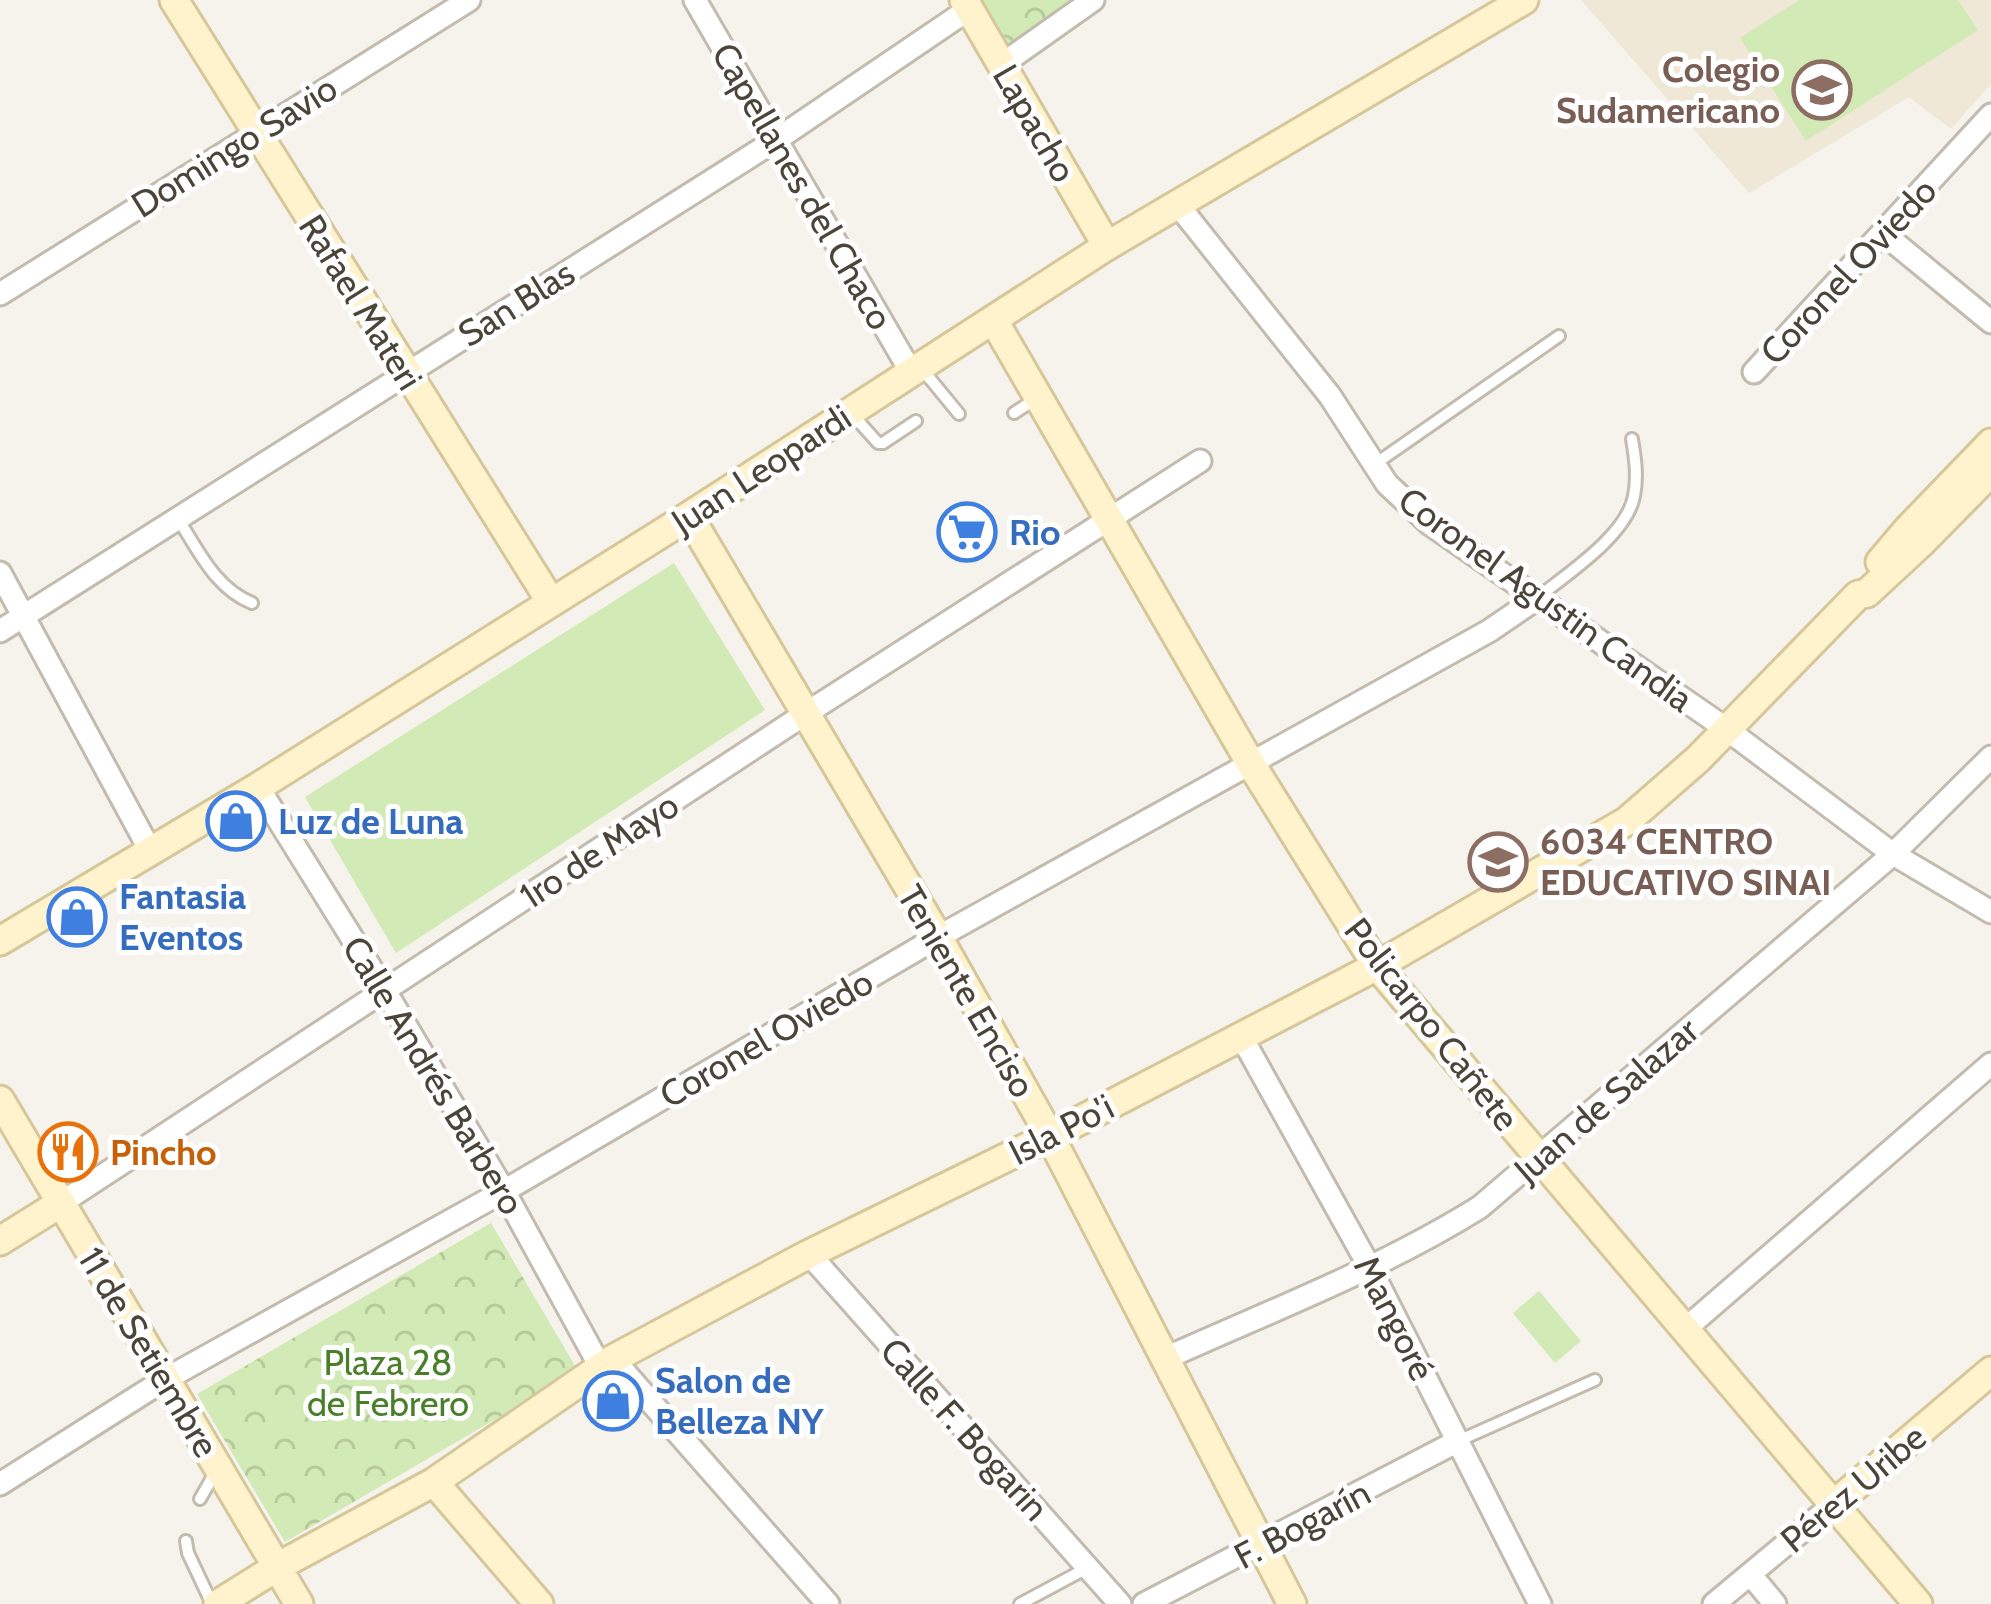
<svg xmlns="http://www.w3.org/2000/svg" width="1991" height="1604" font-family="Cabin,sans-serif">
<defs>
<pattern id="park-crowns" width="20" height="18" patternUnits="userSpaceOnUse" patternTransform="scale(3)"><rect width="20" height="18" fill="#d2eab5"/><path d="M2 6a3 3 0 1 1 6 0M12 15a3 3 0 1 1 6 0" fill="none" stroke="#b6ca9c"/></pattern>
</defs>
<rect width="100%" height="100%" fill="#f6f3ec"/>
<path fill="#efe8d6" d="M1581,0H1991V84L1951,129L1909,97L1749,193Z"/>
<path fill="#d2eab5" d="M1799,0H1958L1978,30L1806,141L1740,38Z
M674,563L765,710L396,953L305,797Z
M1539,1291L1581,1341L1555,1363L1513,1313Z"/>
<path fill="url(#park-crowns)" d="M964,0H1093L1001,65Z
M491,1223L578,1371L285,1542L197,1394Z"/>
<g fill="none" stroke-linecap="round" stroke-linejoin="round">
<defs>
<path id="lane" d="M922,369L959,414
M1014,413L1037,398
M852,414L878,443H883L916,421
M1375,464L1559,336
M178,519C199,551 215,588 252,603
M1537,598C1567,574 1627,535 1634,496C1638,476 1635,457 1632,439
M1458,1441L1595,1380
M200,1499L216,1471
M186,1541L188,1553L212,1604
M1020,1604L1089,1567"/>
<path id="street" d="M695,0L911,372
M1001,65L1093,0
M1178,205L1330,396L1387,484L1430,524L1725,728L1893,854L1991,912
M1884,234L1991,322
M0,294L469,0
M1754,372L1991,115
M0,573L151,852
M0,631L776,140L969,9
M258,787L385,991L504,1191L601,1368
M1241,1036L1369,1266L1540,1604
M61,1203L805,714L1200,461
M809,1254L1120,1604
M1684,1330L1991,1064
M613,1359L828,1604
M1164,1359C1270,1311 1381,1269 1480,1207L1893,854L1991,757
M0,1484L164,1380L504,1191L938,937L1489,631L1536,599
M1750,1574L1775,1604
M1144,1604L1458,1441
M1714,1604L1833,1505"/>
<path id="secondary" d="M174,0L551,602
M964,0L1107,246
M994,321L1251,764L1377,966L1918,1604
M689,516L938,937L1050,1136L1292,1604
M1880,562L1908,529L1991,443
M0,941L258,787L689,516L1107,246L1524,0
M0,1100L299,1604
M0,1241L61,1203
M434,1482L539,1604
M1833,1505L1991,1371
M218,1604L277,1567L434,1482L613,1359L809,1254L1050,1136L1377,966L1627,821L1698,759L1858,595L1867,593L1922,542L1991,472"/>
</defs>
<use href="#lane" stroke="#c2bbae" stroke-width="16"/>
<use href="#street" stroke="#c2bbae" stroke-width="27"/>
<use href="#secondary" stroke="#d6c79b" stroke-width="33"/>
<use href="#lane" stroke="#fff" stroke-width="10"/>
<use href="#street" stroke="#fff" stroke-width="21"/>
<use href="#secondary" stroke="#fff3cd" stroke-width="27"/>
</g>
<defs>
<symbol id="school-ring" viewBox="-11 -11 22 22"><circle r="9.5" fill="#fff" stroke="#8d6e63" stroke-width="1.5"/><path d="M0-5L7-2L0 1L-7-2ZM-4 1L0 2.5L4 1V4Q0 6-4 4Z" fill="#8d6e63"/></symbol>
<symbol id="supermarket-ring" viewBox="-11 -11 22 22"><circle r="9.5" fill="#fff" stroke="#3f7fe0" stroke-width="1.5"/><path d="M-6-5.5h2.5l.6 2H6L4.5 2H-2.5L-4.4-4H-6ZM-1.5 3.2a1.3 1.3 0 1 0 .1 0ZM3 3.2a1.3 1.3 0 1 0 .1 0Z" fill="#3f7fe0"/></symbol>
<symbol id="shop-ring" viewBox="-11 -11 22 22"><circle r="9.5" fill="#fff" stroke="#3f7fe0" stroke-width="1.5"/><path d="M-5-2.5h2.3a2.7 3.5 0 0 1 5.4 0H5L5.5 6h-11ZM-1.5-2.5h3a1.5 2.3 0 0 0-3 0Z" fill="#3f7fe0"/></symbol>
<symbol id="restaurant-ring" viewBox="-11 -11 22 22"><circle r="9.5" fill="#fff" stroke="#e8710a" stroke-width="1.5"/><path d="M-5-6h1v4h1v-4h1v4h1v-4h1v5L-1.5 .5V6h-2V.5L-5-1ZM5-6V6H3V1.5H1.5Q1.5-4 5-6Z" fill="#e8710a"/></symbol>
</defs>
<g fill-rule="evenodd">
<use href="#school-ring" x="1789" y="57" width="66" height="66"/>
<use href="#supermarket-ring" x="934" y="499" width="66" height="66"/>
<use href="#shop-ring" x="203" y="788" width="66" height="66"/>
<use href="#school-ring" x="1465" y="829" width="66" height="66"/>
<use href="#shop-ring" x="44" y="884" width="66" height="66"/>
<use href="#restaurant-ring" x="35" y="1119" width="66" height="66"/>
<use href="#shop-ring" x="580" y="1368" width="66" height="66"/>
</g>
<g text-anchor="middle" stroke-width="10" stroke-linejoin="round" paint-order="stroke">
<g font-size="36" font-weight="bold" fill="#785e54" stroke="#fff" text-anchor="end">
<text x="1780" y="82">Colegio<tspan x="1780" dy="41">Sudamericano</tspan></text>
<text x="1540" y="854" text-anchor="start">6034 CENTRO<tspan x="1540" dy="41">EDUCATIVO SINAI</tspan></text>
</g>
<g font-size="36" fill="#4b4439" stroke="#fff">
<text transform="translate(1035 123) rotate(60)" y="13">Lapacho</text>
<text transform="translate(234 146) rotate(-32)" y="13">Domingo Savio</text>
<text transform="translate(803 186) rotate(60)" y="13">Capellanes del Chaco</text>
<text transform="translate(1848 271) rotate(-47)" y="13">Coronel Oviedo</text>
<text transform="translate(361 302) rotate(58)" y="13">Rafael Materi</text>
<text transform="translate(516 303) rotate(-32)" y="13">San Blas</text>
<text transform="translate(761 469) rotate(-33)" y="13">Juan Leopardi</text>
<text transform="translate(1546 599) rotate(36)" y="13">Coronel Agustin Candia</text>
<text transform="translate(599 850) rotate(-33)" y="13">1ro de Mayo</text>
<text transform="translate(967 991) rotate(60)" y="13">Teniente Enciso</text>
<text transform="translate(1432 1024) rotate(52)" y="13">Policarpo Cañete</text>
<text transform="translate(766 1038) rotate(-30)" y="13">Coronel Oviedo</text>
<text transform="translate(434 1075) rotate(59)" y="13">Calle Andrés Barbero</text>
<text transform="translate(1606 1100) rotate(-41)" y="13">Juan de Salazar</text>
<text transform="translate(1061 1129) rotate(-27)" y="13">Isla Po'i</text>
<text transform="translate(1395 1318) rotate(63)" y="13">Mangoré</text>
<text transform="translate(149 1352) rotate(59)" y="13">11 de Setiembre</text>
<text transform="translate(965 1429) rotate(48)" y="13">Calle F. Bogarin</text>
<text transform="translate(1853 1488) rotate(-40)" y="13">Pérez Uribe</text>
<text transform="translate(1302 1524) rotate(-28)" y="13">F. Bogarín</text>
</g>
<g font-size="36" font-weight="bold" fill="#366cbe" stroke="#fff" text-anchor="start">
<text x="1009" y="545">Rio</text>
<text x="278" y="834">Luz de Luna</text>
<text x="119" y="909">Fantasia<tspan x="119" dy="41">Eventos</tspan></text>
<text x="655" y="1393">Salon de<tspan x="655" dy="41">Belleza NY</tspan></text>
</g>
<g font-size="36" font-weight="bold" fill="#c56008" stroke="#fff" text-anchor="start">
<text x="110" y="1165">Pincho</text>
</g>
<g font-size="36" fill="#4a7f2a" stroke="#fff">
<text x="388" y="1375">Plaza 28<tspan x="388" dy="41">de Febrero</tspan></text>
</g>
</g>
</svg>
